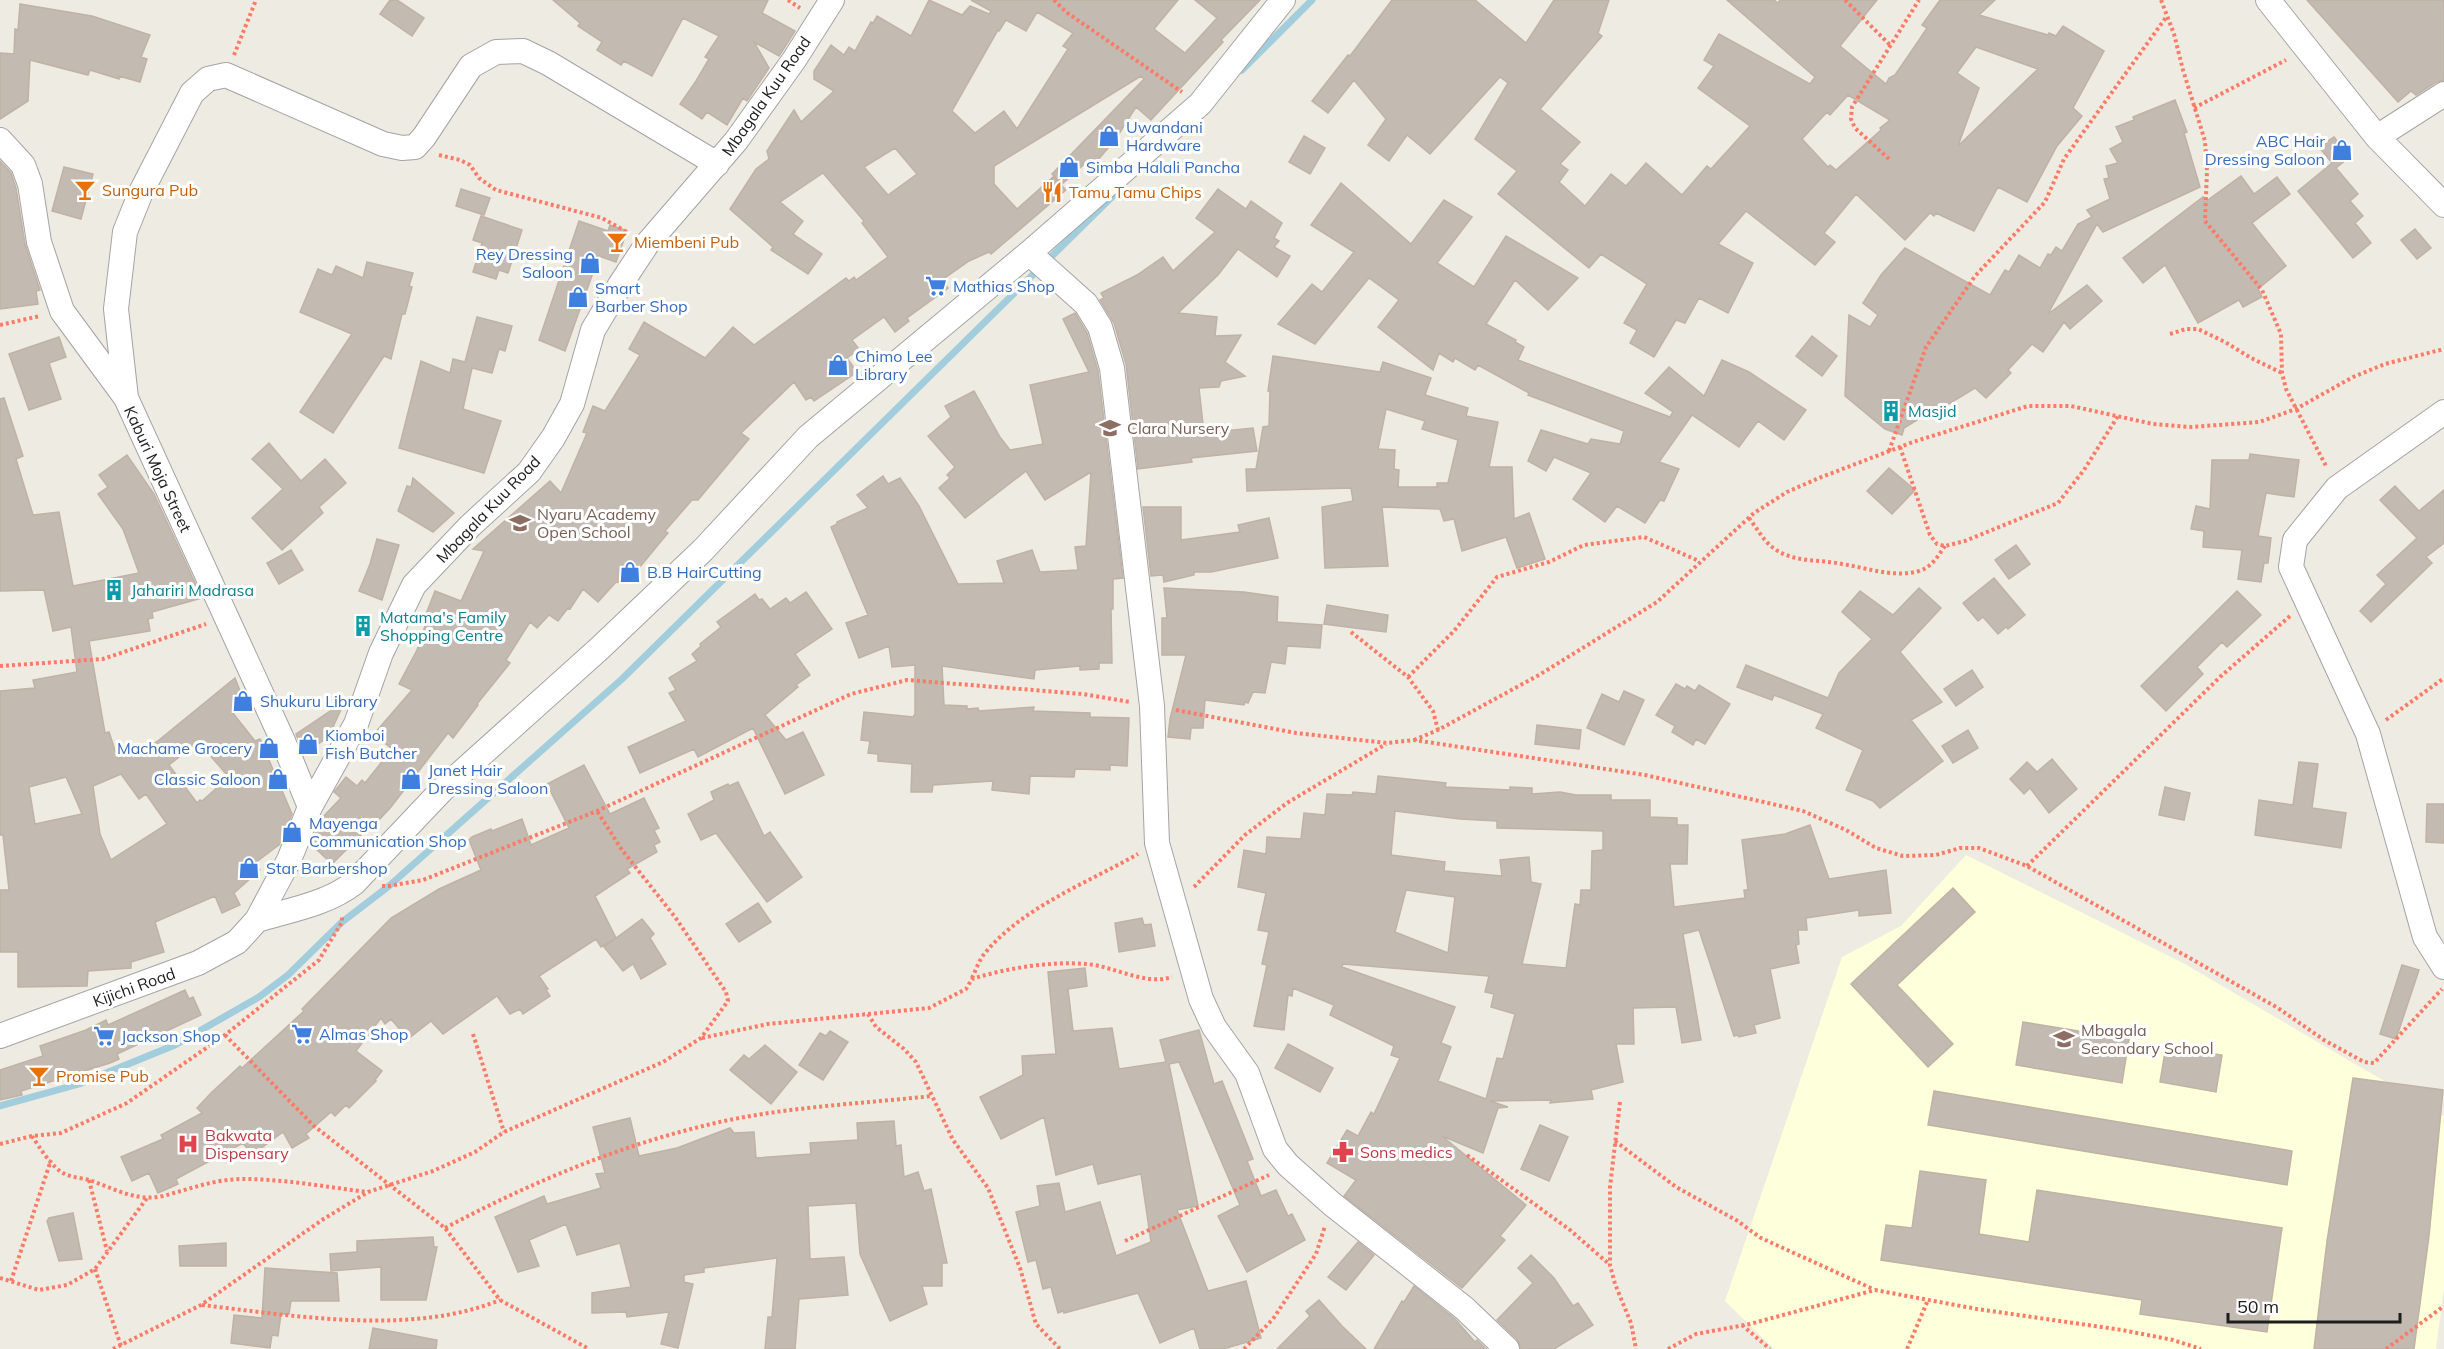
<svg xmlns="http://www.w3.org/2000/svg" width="2444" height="1349" font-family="Mulish,sans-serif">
<rect width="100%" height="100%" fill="#eeebe2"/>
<path fill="#feffdb" d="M1966,855L2183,963L2444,1116V1288L2436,1349H1774L1725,1301L1842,957L1901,926Z"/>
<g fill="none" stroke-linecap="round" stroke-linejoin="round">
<path stroke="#a2cddd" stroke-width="7" d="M1242,70L1312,0
M0,1106L79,1084L175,1045L259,997L288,975L342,922L389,886L622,679L1120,189"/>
</g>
<path fill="#c3bab2" stroke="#c0b2a4" stroke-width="1.5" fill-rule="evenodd" d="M390,0H397L424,18L412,36L380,14Z
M553,0H768L762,13L795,31L779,56L754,42L769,68L747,101L743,98L727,125L707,112L702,119L680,104L696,81L709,59L705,57L719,36L683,18L652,76L624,61L621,65L597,50L602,42L578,26L580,23Z
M929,0L962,15L970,6L989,14L991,11L971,0H1178L1154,29L1185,53L1217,18L1195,0H1260L1221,40L1223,42L1151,120L1136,107L1115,140L1097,161L1090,159L1062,184L1052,174L1144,79L1141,76L994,166V184L1017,209L1053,177L1066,190L991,254L989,252L969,261L942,280L948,288L907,318L909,321L895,332L884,317L852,340L859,349L847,358L857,372L814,401L811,397L806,400L794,382L741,433L749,439L698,500H692L665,531L668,533L639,568L620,583L616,582L598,602L583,589L570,609L568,608L558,621L549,615L537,628L530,622L506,660L510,663L477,704L478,705L453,738L448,733L391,807L367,833L365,831L332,864L311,844L321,819L341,798L334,792L346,777L357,786L362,780L365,783L392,749L374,734L412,690L399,684L417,650L427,620L424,619L435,591L461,601L484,551L473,549L550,481L561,493L587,433L583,432L593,406L605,411L640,355L629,349L644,322L705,358L733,327L754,345L846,278L849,281L854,277L856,280L888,257L862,223L864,221L823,173L780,202L803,221L793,234L822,254L808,274L771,250L773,247L730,209L756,169L769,159L767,151L794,110L801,122L834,91L814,79V71L831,45L844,55L849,47L855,51L871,22L873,23L877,16L911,36ZM1037,12L1073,33L1063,46L1068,49L1017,129L1004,111L975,133L952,111L998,30L999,31L1006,20L1026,31ZM895,148L917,174L888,195L864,167Z
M1392,0H1475L1526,43L1554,0H1609L1598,33L1602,36L1540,109L1580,142L1560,164L1568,170L1559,182L1585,206L1611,174L1626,186L1646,163L1682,195L1707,166L1711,169L1750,126L1698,88L1714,66L1704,60L1719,34L1810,84L1815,77L1727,0H1774L1778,3L1780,0H1877L1840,46L1886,84L1889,78L1895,75L1917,43L1927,28L1922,25L1940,0H1995L1979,15L2048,35L2049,33L2056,36L2063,26L2104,51L2073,108L2082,116L2057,146L2027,202L1998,187L1974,231L1936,213L1934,216L1930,213L1905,240L1856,194L1824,233L1835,242L1815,265L1746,211L1718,244L1753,263L1728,313L1699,298L1685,323L1676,320L1654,357L1630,343L1637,330L1624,323L1647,284L1601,254L1589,268L1498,194L1517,171L1475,139L1508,83L1500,77L1430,154L1407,135L1389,161L1368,145L1386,119L1354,80L1328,113L1312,101L1348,55L1350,56ZM1976,47L2038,69L1958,146L1979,88L1957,73ZM1848,95L1890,120L1880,128L1881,130L1836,170L1830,165L1828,167L1802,139L1827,112L1830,115Z
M2307,0H2444V80L2436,82L2416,95L2411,91L2398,102Z
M20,4L92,16L150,35L141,57L147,59L140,82L119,76V79L90,70L88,75L30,60L28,101L0,119V53L14,54L15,29L18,30Z
M2175,100L2187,132L2184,133L2200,187L2103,232L2097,224L2048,314L2087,285L2102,301L2070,329L2064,322L2043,352L2032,344L2008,370L2011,373L1986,398L1975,388L1927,417L1925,415L1904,428L1902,435L1885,429L1845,396L1849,315L1870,327L1878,315L1863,303L1881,275L1905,248L1990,295L2005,270L2009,272L2019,255L2040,268L2048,254L2051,255L2056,247L2062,251L2078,224L2092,217L2087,210L2110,199L2104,179L2109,178L2106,166L2118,163L2110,149L2123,142L2116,127L2134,120L2133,117Z
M1304,136L1325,148L1310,174L1289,162Z
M2334,137L2350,157L2336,168L2358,194L2350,201L2363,216L2355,223L2371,243L2353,258L2298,191L2332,163L2319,147Z
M0,161L11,173L16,188L25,244L40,290L36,291L38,304L0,309Z
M64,167L93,174L81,219L52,211Z
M2241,176L2254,194L2277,177L2290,194L2252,223L2286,266L2258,289L2262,297L2243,307L2239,300L2198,323L2165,265L2143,283L2123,258L2203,197L2205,202Z
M1341,183L1411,244L1444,200L1472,217L1437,263L1474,287L1506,236L1578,278L1548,310L1515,280L1486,324L1516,340L1515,342L1524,347L1518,360L1670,417L1673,412L1645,393L1669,367L1704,396L1722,360L1749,372L1806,410L1784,440L1758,421L1739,447L1692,415L1659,462L1679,469L1664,501L1660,500L1645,523L1617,506L1605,522L1573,499L1591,473L1554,457L1546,471L1528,461L1541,430L1588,444L1591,439L1620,444L1624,431L1528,395L1529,393L1478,365L1475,370L1455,358L1453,362L1439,353L1433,370L1378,327L1399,300L1369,278L1315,344L1278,324L1312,284L1322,292L1354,252L1311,225Z
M461,189L490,198L484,215L456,206Z
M1218,189L1246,209L1251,201L1282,223L1274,238L1279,241L1274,247L1290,256L1277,277L1238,249L1218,275L1178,313L1217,317L1215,336L1241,335L1225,362L1245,376L1221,381L1219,387L1199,388L1204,433L1253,428L1257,451L1191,458L1192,462L1138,469L1126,364L1114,323L1100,300L1104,298L1101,293L1137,275L1163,257L1173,271L1215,232L1196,218Z
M481,216L522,230L508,273L499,270L496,279L473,272L482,243L473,240Z
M579,221L608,231L610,225L627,231L616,262L599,256L565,351L539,340Z
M2415,229L2431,248L2417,259L2401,240Z
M367,262L413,273L409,286L412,287L405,314H402L391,359L384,356L333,433L300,412L352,334L300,312L318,269L332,275L336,266L363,278Z
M1075,313L1087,333L1098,371L1123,578L1113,579V609H1111L1112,663H1099V669L1080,670V666L1035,670L1034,679L942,666L944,705L967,706V709L978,708L979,711L1034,707L1033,711L1090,713V717L1129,718L1127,766L1110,765V770L1075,769L1074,777L1030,776L1029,794L992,790L993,781L933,785L932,792H911L912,764L878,761V754L868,753L870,741L861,740L864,712L913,717L915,714V665L892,667L889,646L859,658L846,623L868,615L831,527L837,524V522L868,508L857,495L883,476L888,484L900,478L919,506L958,584L1004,583L997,561L1032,550L1040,572L1078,570L1075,547L1086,546L1091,472L1045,500L1026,471L965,518L939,488L950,478L947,475L955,467L928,436L951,417L945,406L974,391L1000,437L1010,450L1043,444L1030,385L1089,372L1063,319Z
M477,317L512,326L505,351L499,349L492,373L472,368L463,409L501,421L484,473L399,448L421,361L450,373L453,359L465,362Z
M1812,336L1837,356L1822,376L1796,356Z
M59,337L66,357L49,363L61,399L29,410L9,354Z
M1273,356L1380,372L1383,362L1431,378L1425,395L1468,408L1466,416L1498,422L1489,467H1512L1514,519L1529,513L1545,559L1517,568L1506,537L1462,551L1454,519L1444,521L1440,509L1382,507L1388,566L1325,568L1322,507L1353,501L1351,488L1247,491L1246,469H1256L1263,427L1269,426L1270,391H1268ZM1386,409L1425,421L1422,429L1458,440L1448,483H1437V487H1398L1399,470L1394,469L1395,450L1378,449Z
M4,398L23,456L16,459L33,515L59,512L73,586L139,573L123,529L98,494L108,487L99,475L127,455L154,494L202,598L152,612L153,618L148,619L150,631L89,641L105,733L109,732L118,759L136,746L141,752L159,740L235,678L246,706L232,712L255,741L260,739L292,814L280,844L255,863L260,870L234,893L240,905L222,913L215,896L155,922L164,952L131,962V968L88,971L87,986L18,987V952H0V890H9L3,835H0V691L35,688L33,680L77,672L71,627L53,631L44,590L0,591V399ZM198,742L229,777L202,801L200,800L197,803L169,765ZM121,774L139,799L146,794L167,824L111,860L100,834L93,786ZM66,777L82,814L35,824L29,787Z
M269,443L301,481L325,459L346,483L319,507L323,513L282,550L252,518L283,489L252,459Z
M2250,454L2299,460L2294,497L2266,493L2258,536L2271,538L2268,563H2264L2261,582L2238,579L2242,550L2203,547L2204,531L2191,529L2196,506L2210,509L2212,460H2249Z
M1889,468L1915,490L1892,514L1867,491Z
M413,478L454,513L433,532L398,511L407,486L411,487Z
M2395,486L2419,511L2444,490V543L2426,557L2432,563L2371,622L2360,611L2386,584L2377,575L2417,538L2380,500Z
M1143,507H1181V540L1240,532L1238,525L1269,518L1278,558L1211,572H1194V575L1164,582L1163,575L1151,576Z
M377,539L399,545L382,600L359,591L370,564Z
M2016,545L2030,564L2009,579L1995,560Z
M291,550L303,570L279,584L267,563Z
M1994,578L2025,615L2008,629L2006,627L1998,634L1983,617L1978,621L1963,603Z
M1164,588L1244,592L1278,597L1277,622L1322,625L1320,648L1287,646L1285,664L1271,662L1265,693L1253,692L1248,703L1245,702L1244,705L1205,700L1203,728H1191L1190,739L1168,737L1170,719L1186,655H1162V618H1167Z
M1919,588L1941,608L1900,652L1942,702L1911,720L1943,761L1880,808L1873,801L1846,790L1863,750L1816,728L1823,714L1774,695L1772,700L1737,687L1746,665L1828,698L1839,673L1872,639L1842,612L1860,591L1893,615Z
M2237,591L2261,615L2227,647L2222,642L2197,667L2203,674L2166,711L2141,686Z
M806,592L832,629L795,654L810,675L796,685L798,687L765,715L786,740L803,732L824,775L785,794L753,728L698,757L694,749L640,773L628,747L686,721L669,693L676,690L669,678L697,661L692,654L701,646L700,644L721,627L717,622L755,594L759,600L762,599L770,609L786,598L790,603Z
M1327,605L1388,615L1386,632L1324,624Z
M1972,670L1983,687L1956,706L1944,689Z
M1676,684L1685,689L1687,686L1695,691L1699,685L1730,704L1705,744L1696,739L1693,745L1672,732L1675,726L1656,715Z
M1624,691L1644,700L1624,745L1587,728L1602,694L1619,702Z
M345,701L333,727L335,732L304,754L296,734Z
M1537,725L1581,730L1579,749L1535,744Z
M1968,730L1978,748L1953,763L1942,746Z
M2052,759L2077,789L2049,813L2030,788L2024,794L2010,779L2027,762L2037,772Z
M2299,762L2318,764L2312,808L2346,813L2341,848L2255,835L2259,800L2293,805Z
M584,765L610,814L644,798L659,828L654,830L660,842L654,845L657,852L627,869L630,873L595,896L616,938L601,947L596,939L539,976L548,989L546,990L550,996L523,1014L520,1009L510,1014L497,996L443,1034L431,1021L408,1039L391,1019L385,1024L381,1018L356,1051L382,1071L375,1080L376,1081L349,1108L346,1105L335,1116L331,1112L306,1134L309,1138L292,1148L283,1132L252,1155L243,1143L176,1179L178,1184L158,1193L149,1173L132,1181L121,1157L163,1139L161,1135L202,1113L197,1108L211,1093L240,1066L242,1068L304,1011L302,1009L391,918L439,889L481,870L469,840L472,837L491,829L492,831L522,819L531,845L569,828L547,784Z
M1378,776L1446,783L1445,787L1510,790V787L1532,788V794L1560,792L1576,795H1611V800H1650V817L1677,818V825H1688L1687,864H1670L1674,907L1745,898L1744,890H1748L1742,840L1785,834L1810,825L1829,879L1886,870L1891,913L1859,916V910L1806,918L1807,930H1798L1799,944L1796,945L1799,963L1770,969L1780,1018L1754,1025L1756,1033L1739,1037L1738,1035L1734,1036L1699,930L1683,934L1701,1040L1682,1043L1676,1007L1633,1008L1634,1044H1616L1623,1082L1591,1090L1593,1099L1550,1103L1551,1100L1490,1101L1508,1107L1498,1108L1483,1153L1442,1136L1526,1205L1500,1236L1505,1240L1462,1288L1344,1196L1356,1180L1327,1163L1347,1130L1358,1136L1371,1112L1374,1114L1400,1058L1391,1055L1394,1046L1330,1015L1334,1005L1293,988L1292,996L1288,995L1284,1030L1254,1026L1267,965L1262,964L1269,932L1258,930L1266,893L1238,887L1244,850L1266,854L1267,837L1301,839L1304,813L1325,815L1327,794L1352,795L1353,792L1376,794ZM1395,811L1460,819L1497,821V828L1603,831V850L1592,851L1591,890H1581L1580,905L1575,904L1566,968L1522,964L1541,884L1531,882L1529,857L1500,860L1502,876L1444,871L1445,862L1391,855ZM1406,890L1455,897L1448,953L1395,932ZM1343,964L1489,976L1485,992L1494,994L1491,1007L1515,1014L1503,1059L1497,1058L1486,1099L1438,1081L1451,1047L1441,1043L1455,1007L1342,967Z
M738,782L764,836L770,832L802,877L767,902L716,833L701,840L688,814L714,800L711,792L728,784L729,786Z
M2165,787L2190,793L2184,820L2159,815Z
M2427,804H2444V843L2426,842Z
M1953,888L1975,912L1897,985L1953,1044L1928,1067L1851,984Z
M758,903L771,922L739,942L726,924Z
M1142,918L1144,925L1151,924L1155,946L1119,952L1115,923Z
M642,919L654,934L650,938L666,964L641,979L633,964L623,971L604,947Z
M2402,965L2419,970L2396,1039L2380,1034Z
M1085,968L1087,986L1068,989L1073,1031L1112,1028L1119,1069L1166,1062L1160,1040L1199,1030L1214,1084L1222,1081L1253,1159L1247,1161L1261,1196L1276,1190L1288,1216L1292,1214L1305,1240L1247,1272L1218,1216L1240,1205L1179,1062L1169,1064L1198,1206L1177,1210L1208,1291L1246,1281L1261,1338L1223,1349H1200L1194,1328L1160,1343L1138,1293L1064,1313L1063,1311L1058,1313L1051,1287L1043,1289L1036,1260L1028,1262L1016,1212L1040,1206L1037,1186L1059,1183L1065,1212L1100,1202L1116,1256L1151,1242L1141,1174L1098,1184L1093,1164L1056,1175L1044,1117L1001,1139L980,1097L1023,1075L1022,1056L1056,1054L1048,972Z
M185,990L189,999L193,997L201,1015L117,1054L119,1059L110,1063L21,1091L22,1095L0,1100V1070L43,1056L40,1046L86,1030L106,1020L108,1025Z
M2023,1022L2129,1039L2122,1083L2016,1065Z
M830,1031L848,1042L823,1080L799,1065L820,1033L826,1036Z
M1288,1044L1333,1068L1320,1092L1275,1068Z
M765,1045L797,1072L771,1104L730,1070L744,1055L749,1059Z
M2166,1046L2222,1055L2216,1092L2160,1082Z
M2353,1078L2443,1090L2429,1236L2414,1349H2314L2327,1241Z
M1934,1091L2292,1151L2287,1185L1928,1125Z
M630,1118L639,1156L677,1148L730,1128L734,1133L754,1132L756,1158L811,1154L810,1143L858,1140L857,1123L894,1121L896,1146L901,1145L904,1177L918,1172L924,1191L931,1189L947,1263H942V1286H922L927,1304L890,1321L860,1254L856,1203L808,1206L810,1259L844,1257L848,1295L799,1299L795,1349H765L768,1317H772L777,1258L704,1268V1272L684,1275V1282L693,1284L678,1348L661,1344L669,1312L627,1317L626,1312L592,1313V1293L631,1287L620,1243L577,1255L566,1224L529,1240L539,1266L518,1272L495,1217L544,1196L547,1204L601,1188L596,1174L605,1173L593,1127Z
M1540,1125L1568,1137L1549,1181L1521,1169Z
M1920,1171L1986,1180L1979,1234L2029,1242L2037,1190L2282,1228L2267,1332L2140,1314L2142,1300L1881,1260L1886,1225L1912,1228Z
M73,1213L82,1259L59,1261L47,1221L49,1218Z
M433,1237L434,1247H437L426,1300H381V1267L331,1271L330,1254L357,1252V1241Z
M1358,1242L1374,1255L1346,1290L1328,1277Z
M226,1243V1266H180L179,1246Z
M1531,1255L1554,1278L1573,1306L1578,1303L1593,1325L1554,1349H1521L1517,1339L1497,1320L1533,1283L1518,1268Z
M265,1268L337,1273L339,1301H291L289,1314H281L278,1336L272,1335L270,1348L231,1343L234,1315L262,1318Z
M1414,1286L1455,1319L1475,1342L1477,1340L1486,1349H1374L1402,1301L1404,1302Z
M1319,1300L1342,1326L1366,1349H1277L1310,1316L1306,1311Z
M373,1328L437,1340L436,1349H369Z"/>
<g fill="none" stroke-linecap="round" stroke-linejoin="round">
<defs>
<path id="minor" d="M2268,0L2377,137L2444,205
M2377,137L2444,94
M0,140L23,165L30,184L39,242L62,311L126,398L283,741L310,807
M1029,253L1086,304L1100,327L1112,368L1152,706L1157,843L1201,999L1214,1027L1247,1073L1275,1149L1288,1165L1332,1204L1464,1308L1507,1349
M126,398L116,309L125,232L141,192L192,93L208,79L226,75L383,144L402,148L415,147L424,137L471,66L496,52L523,51L548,63L717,164
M2444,412L2337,488L2295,540L2291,567L2368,734L2425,937L2444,967
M257,920C290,910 327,904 354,883L443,789L600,648L703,550L808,437L1029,253L1200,104L1283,0
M0,1036L198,963L237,942L257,920L289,860L310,807L356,724L381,653L414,585L470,526L529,472L553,438L572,404L593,330L620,285L647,244L736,141L794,60L832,0"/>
</defs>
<use href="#minor" stroke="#a4a4a4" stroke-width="26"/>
<path stroke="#fc7b66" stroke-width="4" stroke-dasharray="3 3" stroke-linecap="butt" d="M788,0L800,8
M1054,0L1066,12L1182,92
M1845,0L1890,45
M2161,0L2174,34L2183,70L2205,141L2207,171L2205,221L2262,290L2281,334L2282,373L2286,389L2327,468
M234,55L256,0
M2194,108L2286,60
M439,155L460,160L470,165L479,178L496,190L602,218L627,232
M1889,159L1855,128L1851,119L1852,107L1919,0
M0,325L40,316
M2170,334L2186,329H2198L2225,342L2251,358L2282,373
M1900,447L1930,535L1937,544L1945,546L1965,541L2058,503L2084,470L2118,416
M1889,451L1926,347L1975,276L2045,202L2064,159L2167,16
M1749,518C1756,527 1763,540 1772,547C1792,563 1818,559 1842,564C1868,568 1893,578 1919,571C1932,567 1938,556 1945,546
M1351,632L1408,677L1433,711L1438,730
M0,666L103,659L206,624
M1408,677L1454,631L1497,577L1549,562L1584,545L1644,537L1699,561
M1176,710L1296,733L1387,743L1414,740L1645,775L1803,811L1846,830L1876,848L1903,856L1936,855L1960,848H1979L2027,866L2278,1008L2324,1040L2364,1062L2374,1063L2442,989
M2386,720L2444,678
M1414,740L1438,730L1539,675L1657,602L1754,513L1787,492L1819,478L1913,442L2028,406H2071L2153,424L2191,427L2259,422L2296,409L2353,377L2385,364L2444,349
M2027,866L2220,677L2290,616
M382,886H389L423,880L597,811L851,694L907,680L1083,694L1130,702
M1194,887L1245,835L1287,803L1386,744
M972,978C976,970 979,960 985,953C1023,907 1087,883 1138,854
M868,1014L876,1027L904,1049L916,1062L953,1140L988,1188L1020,1268L1036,1324L1060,1349
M473,1034L504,1132
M225,1035L314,1126L445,1228L500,1300L589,1349
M702,1038L768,1024L929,1008L966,989L972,979C1007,968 1050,961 1086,964C1114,966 1145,986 1172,977
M1620,1102L1610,1187V1265L1615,1284L1631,1323L1636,1349
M32,1136C40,1148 52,1168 65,1174C73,1178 84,1178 92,1181C115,1189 137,1202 163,1196C190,1189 215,1179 243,1179C285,1179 326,1187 367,1192
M1615,1141L1676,1187L1736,1220L1761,1238L1873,1289
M0,1144L32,1136L61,1133L127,1103L225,1035L319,960L342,922V915
M1467,1155L1570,1230L1609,1264
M89,1180L107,1251
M445,1228C528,1184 615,1147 707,1125C780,1107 858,1104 932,1096
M1125,1241L1269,1175
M95,1269L121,1346
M0,1278L39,1290L67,1285L95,1269L147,1198
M11,1281L51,1160
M202,1305C295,1316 412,1336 500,1300
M1742,1325L1770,1349
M113,1349L201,1305L322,1220L368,1192L433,1171L475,1152L504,1132L663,1062L701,1038L728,1001L726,992L675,917L622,850L597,811
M1244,1349L1273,1319L1316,1254L1325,1226
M1668,1349L1696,1334L1750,1324L1875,1290L1977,1309L2122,1330L2173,1340L2201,1349
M1907,1349L1928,1300
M2386,1349L2444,1306"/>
<use href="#minor" stroke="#fff" stroke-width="24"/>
</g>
<defs>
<symbol id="shop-bare" viewBox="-9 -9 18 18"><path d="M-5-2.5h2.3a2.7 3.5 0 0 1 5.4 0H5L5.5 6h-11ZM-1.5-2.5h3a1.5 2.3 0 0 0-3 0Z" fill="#3f7fe0" stroke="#fff" stroke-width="2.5" paint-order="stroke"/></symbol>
<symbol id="bar-bare" viewBox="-9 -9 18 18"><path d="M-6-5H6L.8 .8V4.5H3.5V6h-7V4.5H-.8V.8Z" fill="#e8710a" stroke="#fff" stroke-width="2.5" paint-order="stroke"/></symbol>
<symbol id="restaurant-bare" viewBox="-9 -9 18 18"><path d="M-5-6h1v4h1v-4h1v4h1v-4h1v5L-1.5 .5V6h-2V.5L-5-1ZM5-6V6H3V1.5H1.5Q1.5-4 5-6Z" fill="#e8710a" stroke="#fff" stroke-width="2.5" paint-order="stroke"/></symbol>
<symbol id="supermarket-bare" viewBox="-9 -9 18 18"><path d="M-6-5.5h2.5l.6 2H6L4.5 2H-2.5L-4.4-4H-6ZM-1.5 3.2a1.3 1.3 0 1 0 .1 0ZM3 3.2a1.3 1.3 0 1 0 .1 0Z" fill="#3f7fe0" stroke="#fff" stroke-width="2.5" paint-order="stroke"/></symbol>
<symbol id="building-bare" viewBox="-9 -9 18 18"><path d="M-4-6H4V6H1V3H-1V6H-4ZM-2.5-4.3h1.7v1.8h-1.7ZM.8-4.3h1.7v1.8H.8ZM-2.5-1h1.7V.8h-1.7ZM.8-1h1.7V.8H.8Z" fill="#0f9aa8" stroke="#fff" stroke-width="2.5" paint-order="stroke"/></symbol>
<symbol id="school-bare" viewBox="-9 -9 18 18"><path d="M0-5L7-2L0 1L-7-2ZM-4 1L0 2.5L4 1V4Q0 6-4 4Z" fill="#8d6e63" stroke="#fff" stroke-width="2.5" paint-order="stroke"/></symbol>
<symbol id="hospital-bare" viewBox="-9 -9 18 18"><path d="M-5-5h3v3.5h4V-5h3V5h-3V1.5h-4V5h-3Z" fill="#e0444e" stroke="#fff" stroke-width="2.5" paint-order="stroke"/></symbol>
<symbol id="pharmacy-bare" viewBox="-9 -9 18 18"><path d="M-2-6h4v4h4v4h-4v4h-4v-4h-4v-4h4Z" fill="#e0444e" stroke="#fff" stroke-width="2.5" paint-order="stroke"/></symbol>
</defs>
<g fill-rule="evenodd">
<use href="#shop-bare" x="1094" y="121" width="30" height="30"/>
<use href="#shop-bare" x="2327" y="135" width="30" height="30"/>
<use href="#shop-bare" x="1054" y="152" width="30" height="30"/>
<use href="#bar-bare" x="70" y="175" width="30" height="30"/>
<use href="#restaurant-bare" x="1037" y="177" width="30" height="30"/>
<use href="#bar-bare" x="602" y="227" width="30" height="30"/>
<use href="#shop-bare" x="575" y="248" width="30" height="30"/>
<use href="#supermarket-bare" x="921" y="271" width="30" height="30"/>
<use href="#shop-bare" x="563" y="282" width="30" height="30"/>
<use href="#shop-bare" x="823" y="350" width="30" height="30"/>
<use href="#building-bare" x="1876" y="396" width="30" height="30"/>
<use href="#school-bare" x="1095" y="413" width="30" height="30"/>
<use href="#school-bare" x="505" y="508" width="30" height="30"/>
<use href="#shop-bare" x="615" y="557" width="30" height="30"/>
<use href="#building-bare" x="99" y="575" width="30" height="30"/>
<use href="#building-bare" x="348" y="611" width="30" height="30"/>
<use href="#shop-bare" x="228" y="686" width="30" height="30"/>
<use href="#shop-bare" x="293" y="729" width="30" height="30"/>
<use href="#shop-bare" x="254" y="733" width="30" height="30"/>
<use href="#shop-bare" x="263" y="764" width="30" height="30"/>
<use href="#shop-bare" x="396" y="764" width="30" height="30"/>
<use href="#shop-bare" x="277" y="817" width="30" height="30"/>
<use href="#shop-bare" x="234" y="853" width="30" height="30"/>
<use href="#supermarket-bare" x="287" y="1019" width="30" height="30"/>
<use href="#supermarket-bare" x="89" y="1021" width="30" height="30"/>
<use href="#school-bare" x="2049" y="1024" width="30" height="30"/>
<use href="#bar-bare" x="24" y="1061" width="30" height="30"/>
<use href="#hospital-bare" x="173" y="1129" width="30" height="30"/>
<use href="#pharmacy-bare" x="1328" y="1137" width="30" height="30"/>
</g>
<g text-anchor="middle" stroke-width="6" stroke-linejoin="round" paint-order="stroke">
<g font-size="16" fill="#1d1d1d" stroke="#fff">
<text transform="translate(766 96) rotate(-55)" y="6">Mbagala Kuu Road</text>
<text transform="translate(158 469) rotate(65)" y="6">Kaburi Moja Street</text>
<text transform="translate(488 509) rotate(-46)" y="6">Mbagala Kuu Road</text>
<text transform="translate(134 987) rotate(-20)" y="6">Kijichi Road</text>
</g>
<g font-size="16" fill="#366cbe" stroke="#fff" text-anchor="start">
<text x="1126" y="133">Uwandani<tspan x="1126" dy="18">Hardware</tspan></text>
<text x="2325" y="147" text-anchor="end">ABC Hair<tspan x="2325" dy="18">Dressing Saloon</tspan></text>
<text x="1086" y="173">Simba Halali Pancha</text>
<text x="573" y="260" text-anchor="end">Rey Dressing<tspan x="573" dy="18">Saloon</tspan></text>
<text x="953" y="292">Mathias Shop</text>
<text x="595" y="294">Smart<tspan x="595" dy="18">Barber Shop</tspan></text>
<text x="855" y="362">Chimo Lee<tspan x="855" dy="18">Library</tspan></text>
<text x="647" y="578">B.B HairCutting</text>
<text x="260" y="707">Shukuru Library</text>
<text x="325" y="741">Kiomboi<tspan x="325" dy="18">Fish Butcher</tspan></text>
<text x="252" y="754" text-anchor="end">Machame Grocery</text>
<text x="428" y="776">Janet Hair<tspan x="428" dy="18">Dressing Saloon</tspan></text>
<text x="261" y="785" text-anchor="end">Classic Saloon</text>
<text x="309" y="829">Mayenga<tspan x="309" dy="18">Communication Shop</tspan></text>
<text x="266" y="874">Star Barbershop</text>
<text x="319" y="1040">Almas Shop</text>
<text x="121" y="1042">Jackson Shop</text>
</g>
<g font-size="16" fill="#c56008" stroke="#fff" text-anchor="start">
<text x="102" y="196">Sungura Pub</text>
<text x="1069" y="198">Tamu Tamu Chips</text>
<text x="634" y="248">Miembeni Pub</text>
<text x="56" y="1082">Promise Pub</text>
</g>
<g font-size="16" fill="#0d838f" stroke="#fff" text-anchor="start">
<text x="1908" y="417">Masjid</text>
<text x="131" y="596">Jahariri Madrasa</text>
<text x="380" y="623">Matama's Family<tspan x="380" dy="18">Shopping Centre</tspan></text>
</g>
<g font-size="16" fill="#785e54" stroke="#fff" text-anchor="start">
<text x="1127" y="434">Clara Nursery</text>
<text x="537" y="520">Nyaru Academy<tspan x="537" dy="18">Open School</tspan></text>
<text x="2081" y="1036">Mbagala<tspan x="2081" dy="18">Secondary School</tspan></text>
</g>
<g font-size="16" fill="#be3a42" stroke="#fff" text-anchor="start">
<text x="205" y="1141">Bakwata<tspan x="205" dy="18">Dispensary</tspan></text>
<text x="1360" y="1158">Sons medics</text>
</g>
</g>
<path d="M2228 1313v9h172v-9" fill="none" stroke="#1d1d1d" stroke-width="3"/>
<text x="2237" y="1313" font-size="18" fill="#1d1d1d" stroke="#ffffff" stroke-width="4.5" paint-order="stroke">50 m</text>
</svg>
